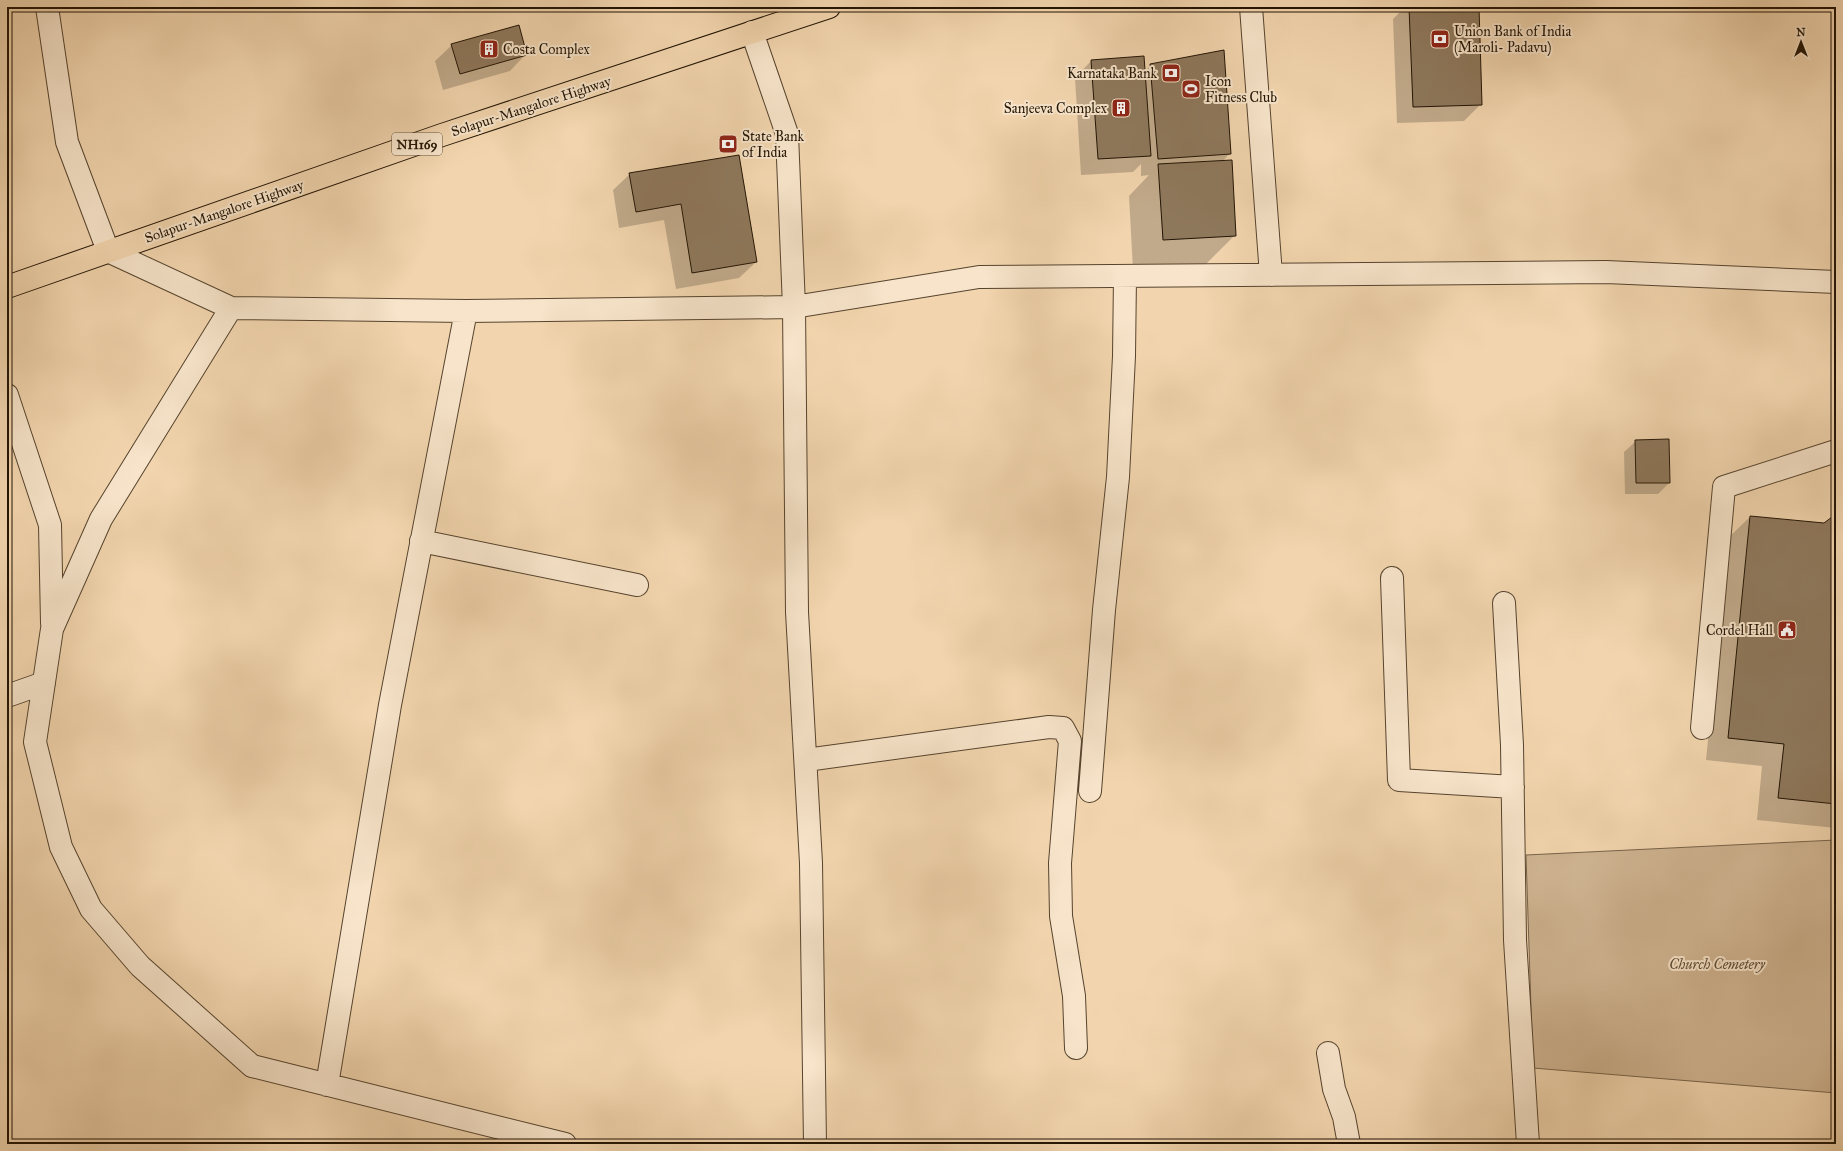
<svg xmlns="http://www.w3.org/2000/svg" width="1843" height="1151" font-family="'IM FELL Great Primer',serif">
<rect width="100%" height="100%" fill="#f2d5ae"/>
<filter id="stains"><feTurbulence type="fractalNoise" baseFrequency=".005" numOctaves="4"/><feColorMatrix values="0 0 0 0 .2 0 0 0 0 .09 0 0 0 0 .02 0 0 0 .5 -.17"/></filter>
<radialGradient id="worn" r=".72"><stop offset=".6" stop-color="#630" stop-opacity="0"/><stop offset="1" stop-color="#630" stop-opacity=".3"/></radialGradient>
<path fill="#cfb491" stroke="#78644a" d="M1836,840V1093L1533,1068L1526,855Z"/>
<path fill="#0003" d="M1405,7H1478L1481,104L1464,121L1397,123L1393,19Z
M452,45L526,54L510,71L443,90L435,61Z
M1091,61L1144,72L1151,65L1230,153L1222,162L1235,235L1205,265L1133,270L1129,196L1149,175L1141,176V164L1133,172L1081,175L1075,78Z
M738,156L756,262L739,278L676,289L664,220L619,228L613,190L630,174Z
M1636,441L1669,483L1658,494H1625L1624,452Z
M1836,515V828L1757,820L1762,766L1706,760L1728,538L1750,517L1824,524Z"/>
<path fill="#8e785c" stroke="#221404" d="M1409,7H1479L1482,105L1413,107Z
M519,25L527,55L460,74L451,44Z
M1224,50L1231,154L1158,159L1150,64Z
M1144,56L1151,156L1098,159L1091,60Z
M739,155L757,262L692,273L681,204L636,212L629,173Z
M1232,160L1236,236L1163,240L1158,164Z
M1669,439L1670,483H1636L1635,440Z
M1836,514V804L1778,798L1784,744L1728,738L1750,516L1824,523Z"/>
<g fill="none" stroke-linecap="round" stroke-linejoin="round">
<defs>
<path id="minor" d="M47,7L67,142L108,251L231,308L466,311L794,307L979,277L1606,272L1836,282
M1251,7L1271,275
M752,32L787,134L794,307L797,612L811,863L815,1144
M231,308L101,519L52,629L35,742L61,847L91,909L140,966L252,1066L565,1144
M7,395L50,525L52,623
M421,541L637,585
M1392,578L1399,780L1513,787
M1504,603L1512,745L1515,940L1528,1144
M7,696L44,683
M1702,728L1724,487L1836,451
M806,760L1049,727L1063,728L1070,741L1060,863L1061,916L1074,996L1076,1048
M1090,791L1104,610L1118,477L1124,356L1125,276
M1328,1053L1334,1089L1344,1117L1349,1144
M327,1085L390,705L466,311"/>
<path id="highway" d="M7,287L442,135L829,7"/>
</defs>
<use href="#minor" stroke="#56442e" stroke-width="24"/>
<use href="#highway" stroke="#221404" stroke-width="24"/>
<use href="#minor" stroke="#f7e4ca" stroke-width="22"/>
<use href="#highway" stroke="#f2d5ae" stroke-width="22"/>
</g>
<defs>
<symbol id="bank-square" viewBox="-11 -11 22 22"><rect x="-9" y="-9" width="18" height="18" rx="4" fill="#8f2418" stroke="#f7e4ca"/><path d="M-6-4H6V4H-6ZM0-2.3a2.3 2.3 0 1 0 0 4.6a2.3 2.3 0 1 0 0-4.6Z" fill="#fff"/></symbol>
<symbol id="building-square" viewBox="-11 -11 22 22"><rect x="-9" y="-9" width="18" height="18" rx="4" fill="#8f2418" stroke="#f7e4ca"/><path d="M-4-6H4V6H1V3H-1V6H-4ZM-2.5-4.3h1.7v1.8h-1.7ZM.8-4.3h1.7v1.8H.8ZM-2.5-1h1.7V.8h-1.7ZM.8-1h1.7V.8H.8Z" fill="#fff"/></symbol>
<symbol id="stadium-square" viewBox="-11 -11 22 22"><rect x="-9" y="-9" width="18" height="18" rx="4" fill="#8f2418" stroke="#f7e4ca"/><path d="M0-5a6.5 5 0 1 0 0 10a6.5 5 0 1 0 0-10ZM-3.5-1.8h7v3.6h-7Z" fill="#fff"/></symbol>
<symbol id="civic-square" viewBox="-11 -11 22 22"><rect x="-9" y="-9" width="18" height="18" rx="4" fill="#8f2418" stroke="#f7e4ca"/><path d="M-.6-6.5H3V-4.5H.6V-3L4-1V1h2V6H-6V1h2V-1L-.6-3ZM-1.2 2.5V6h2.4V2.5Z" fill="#fff"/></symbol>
</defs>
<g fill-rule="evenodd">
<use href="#bank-square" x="1429" y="28" width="22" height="22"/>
<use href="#building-square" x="478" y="38" width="22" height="22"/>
<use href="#bank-square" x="1160" y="62" width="22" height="22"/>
<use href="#stadium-square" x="1180" y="78" width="22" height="22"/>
<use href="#building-square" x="1110" y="97" width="22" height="22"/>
<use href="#bank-square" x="717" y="133" width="22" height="22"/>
<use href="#civic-square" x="1776" y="619" width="22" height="22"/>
</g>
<g text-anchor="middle" stroke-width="4" stroke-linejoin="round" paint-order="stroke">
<rect fill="#f7e4ca" stroke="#62523f" stroke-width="1" x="392" y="133" width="50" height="22" rx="3"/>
<g font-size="13" font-weight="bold" fill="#221404">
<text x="417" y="149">NH169</text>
</g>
<g font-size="14" fill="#221404" stroke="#f7e4ca" text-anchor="start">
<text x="1454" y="36">Union Bank of India<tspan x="1454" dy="16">(Maroli- Padavu)</tspan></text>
<text x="503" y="54">Costa Complex</text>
<text x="1157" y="78" text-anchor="end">Karnataka Bank</text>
<text x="1205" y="86">Icon<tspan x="1205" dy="16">Fitness Club</tspan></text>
<text x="1107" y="113" text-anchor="end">Sanjeeva Complex</text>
<text x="742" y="141">State Bank<tspan x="742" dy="16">of India</tspan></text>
<text x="1773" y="635" text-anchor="end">Cordel Hall</text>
</g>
<g font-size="14" fill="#221404" stroke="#f7e4ca">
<text transform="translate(531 106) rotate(-18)" y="5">Solapur-Mangalore Highway</text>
<text transform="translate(224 211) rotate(-19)" y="5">Solapur-Mangalore Highway</text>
</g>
<g font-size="14" font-style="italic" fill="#5f4c35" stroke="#f7e4ca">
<text x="1717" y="969">Church Cemetery</text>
</g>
</g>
<rect width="1843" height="1151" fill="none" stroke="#f2d5ae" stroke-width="24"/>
<rect x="8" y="8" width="1827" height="1135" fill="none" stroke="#221404" stroke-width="2"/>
<rect x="12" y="12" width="1819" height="1127" fill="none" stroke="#221404"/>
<g transform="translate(1801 42)" stroke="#f7e4ca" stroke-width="3" paint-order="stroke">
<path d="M0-3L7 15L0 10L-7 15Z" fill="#221404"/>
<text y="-6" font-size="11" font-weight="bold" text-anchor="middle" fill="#221404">N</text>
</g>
<rect width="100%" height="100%" filter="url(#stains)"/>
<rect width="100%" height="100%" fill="url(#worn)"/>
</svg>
